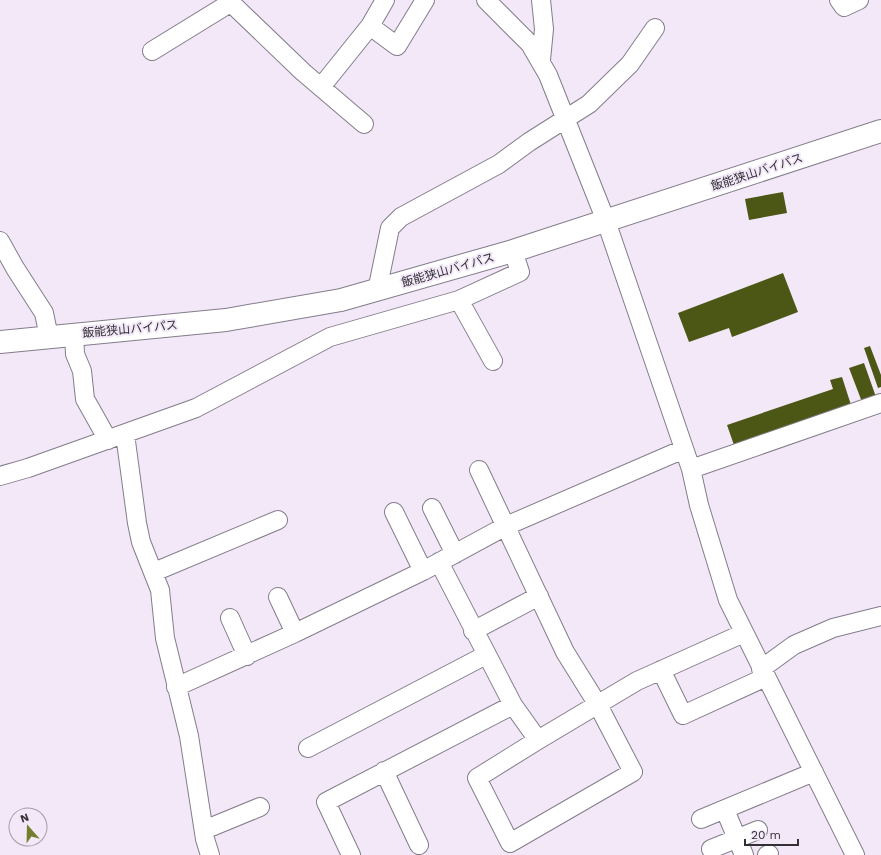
<svg xmlns="http://www.w3.org/2000/svg" width="881" height="855" font-family="'Work Sans','Noto Sans JP',sans-serif">
<rect width="100%" height="100%" fill="#f2e8f8"/>
<path fill="#4d5715" d="M783,192L787,213L749,220L745,199Z
M783,273L798,312L732,337L729,328L689,342L678,313Z
M870,346L881,375V387L878,388L864,348Z
M864,363L876,397L862,402L849,368Z
M842,377L852,408L735,448L727,425L833,389L830,380Z"/>
<g fill="none" stroke-linecap="round" stroke-linejoin="round">
<defs>
<path id="minor" d="M228,0L303,72L364,124
M486,0L530,44L548,75L606,221L691,469L699,505L728,600L855,855
M541,0L544,29L541,60
M839,0L844,7L859,0
M370,26L397,46L425,0
M152,51L230,3
M321,87L370,26L385,0
M0,241L15,268L44,313L49,337
M377,291L390,228L401,217L499,164L529,142L589,104L630,64L655,28
M459,300L493,361
M74,334L75,354L82,371L85,399L108,440
M125,434L137,523L141,542L160,590L165,638L189,736L205,839L210,855
M691,469L881,403
M479,470L565,652L598,705L633,772L510,843L477,778L538,740L637,681L744,633
M0,476L28,468L196,408L330,337L459,300L520,272L513,251
M432,508L455,554
M394,512L423,571
M439,562L513,705L538,740
M154,572L278,520
M278,597L295,633
M230,618L247,656
M473,631L539,596
M761,669L794,645L833,628L881,616
M661,670L683,715L766,677
M176,687L295,633L423,571L506,526L684,449
M308,748L486,655
M384,771L419,845
M725,810L744,855
M701,819L814,772
M204,830L260,807
M711,849L758,830
M351,855L326,802L513,705
M767,855L769,854"/>
<path id="highway" d="M0,342L226,320L341,300L513,251L881,131"/>
</defs>
<use href="#minor" stroke="#847c8a" stroke-width="20"/>
<use href="#highway" stroke="#847c8a" stroke-width="24"/>
<use href="#minor" stroke="#fff" stroke-width="18"/>
<use href="#highway" stroke="#fff" stroke-width="22"/>
</g>
<g text-anchor="middle" stroke-width="4" stroke-linejoin="round" paint-order="stroke">
<g font-size="12" fill="#322f35" stroke="#f2e8f8">
<text transform="translate(757 172) rotate(-18)" y="4">飯能狭山バイパス</text>
<text transform="translate(448 270) rotate(-16)" y="4">飯能狭山バイパス</text>
<text transform="translate(130 329) rotate(-5)" y="4">飯能狭山バイパス</text>
</g>
</g>
<g transform="translate(28 827) rotate(340)"><circle r="19" fill="#f2e8f8" stroke="#a59eaa"/>
<path d="M0-3L7 15L0 10L-7 15Z" fill="#737f2c"/>
<text y="-6" font-size="11" font-weight="bold" text-anchor="middle" fill="#322f35">N</text>
</g>
<path d="M745 839v6h53v-6" fill="none" stroke="#322f35" stroke-width="2"/>
<text x="751" y="839" font-size="12" fill="#322f35" stroke="#f2e8f8" stroke-width="3" paint-order="stroke">20 m</text>
</svg>
